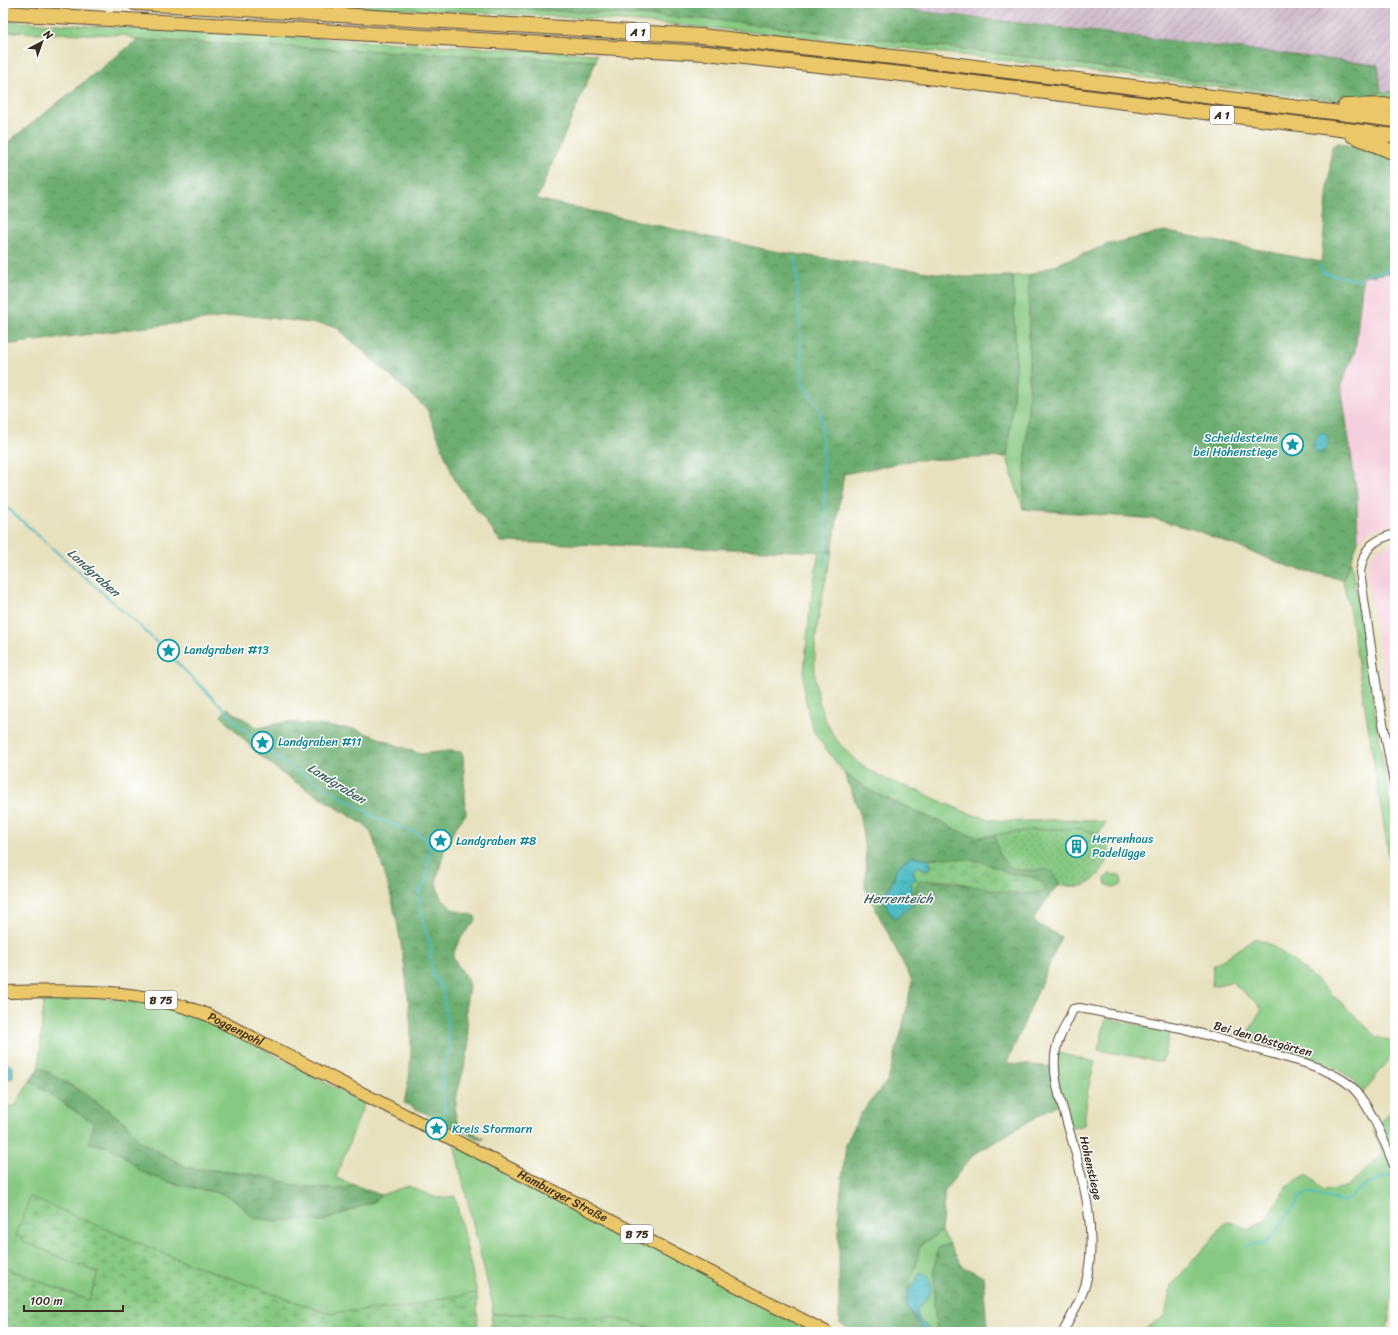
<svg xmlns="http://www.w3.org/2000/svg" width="1398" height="1335" font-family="Sriracha,sans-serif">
<defs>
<pattern id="industrial-furrows" width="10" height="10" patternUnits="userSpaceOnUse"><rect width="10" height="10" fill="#d0bdcd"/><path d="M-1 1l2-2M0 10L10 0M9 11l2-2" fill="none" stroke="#aa9aa6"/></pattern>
<pattern id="forest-crowns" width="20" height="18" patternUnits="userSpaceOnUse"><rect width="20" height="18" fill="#6dad70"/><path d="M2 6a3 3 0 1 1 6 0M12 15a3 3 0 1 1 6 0" fill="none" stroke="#5b8d5b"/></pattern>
<pattern id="wetland-marsh" width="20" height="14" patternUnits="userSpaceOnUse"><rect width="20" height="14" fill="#87c982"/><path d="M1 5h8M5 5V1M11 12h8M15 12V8" fill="none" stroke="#70a36a"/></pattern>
<pattern id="garden-dots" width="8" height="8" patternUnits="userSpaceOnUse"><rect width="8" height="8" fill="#87c982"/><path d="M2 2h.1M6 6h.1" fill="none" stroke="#70a36a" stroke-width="1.8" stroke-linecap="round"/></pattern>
<pattern id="water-ripples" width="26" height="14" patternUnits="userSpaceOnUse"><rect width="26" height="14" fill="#4dbbc3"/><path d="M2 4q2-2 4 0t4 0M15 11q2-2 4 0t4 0" fill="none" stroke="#41989e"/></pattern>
</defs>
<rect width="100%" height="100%" fill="#fff"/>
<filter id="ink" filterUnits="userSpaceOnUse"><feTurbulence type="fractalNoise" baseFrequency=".025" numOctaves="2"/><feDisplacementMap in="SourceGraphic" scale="8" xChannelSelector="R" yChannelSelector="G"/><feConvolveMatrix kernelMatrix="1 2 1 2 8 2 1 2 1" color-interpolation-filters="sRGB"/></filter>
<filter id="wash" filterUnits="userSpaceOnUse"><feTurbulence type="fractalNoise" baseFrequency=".012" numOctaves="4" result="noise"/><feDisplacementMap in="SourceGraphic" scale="16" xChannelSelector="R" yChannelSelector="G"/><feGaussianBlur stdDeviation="0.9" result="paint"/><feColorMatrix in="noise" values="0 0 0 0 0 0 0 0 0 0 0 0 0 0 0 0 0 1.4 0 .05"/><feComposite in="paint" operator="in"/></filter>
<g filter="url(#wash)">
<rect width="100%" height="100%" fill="#e7e1be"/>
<path fill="#f4cfdd" d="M1395,272V524L1370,530L1358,542L1357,495L1341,385L1355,351L1363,277Z
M1395,541V741L1366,573L1367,564L1373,554L1379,548Z"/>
<path fill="url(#industrial-furrows)" d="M848,3H1395V92H1381L1378,65Z"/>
<path fill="#87c982" stroke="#617a50" d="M292,3H413L707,19L1013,55L1347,101L1381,92H1395V106L1337,102C1134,77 932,49 729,30C584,15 438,12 292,3Z
M3,21L597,54L596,61L137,40L124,35L3,32Z
M1029,275V389L1023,509L1007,458L1016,368L1013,276Z
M819,551L832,552C814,633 790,727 878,775C890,782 905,786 918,791C942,801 968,816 994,820C1031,825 1069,814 1106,823L1098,834L1091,831L1033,830L980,837L969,835L870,791L844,773L815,734L809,716L804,691V671L810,608Z
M1351,561L1395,837V894L1349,608L1343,580Z
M1109,874L1117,875L1121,877L1122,884L1120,886L1112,887L1106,884L1105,879Z
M1255,938C1278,941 1357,1017 1377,1037L1388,1040L1395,1038V1059L1392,1056L1362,1094C1360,1090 1357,1085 1354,1081C1333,1060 1273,1047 1245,1038L1262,1008L1232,982L1212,986L1213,966Z
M44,995H71L165,1004L196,1015L240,1036L364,1104L336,1178L355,1185L337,1190L295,1186L276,1179L243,1173L188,1168L139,1141L127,1124L84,1093L39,1067Z
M1106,1018L1170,1032L1162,1062L1098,1050Z
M1054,1052L1095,1062L1088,1090L1084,1125L1072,1128L1061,1102Z
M30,1081L94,1123L89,1143L107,1146L121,1154L142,1172L171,1183L219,1193L235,1200L254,1218L276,1221L305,1219L320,1222L375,1201L381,1195L408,1186L437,1198L455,1196L477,1293L438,1299L410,1307L326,1313L177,1259L103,1228L21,1237L24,1242L98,1273L89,1301L3,1267V1104L14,1107Z
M1395,1106V1275L1387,1332H1140L1165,1316L1171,1286L1227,1221L1249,1229L1266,1220L1287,1186L1307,1174L1323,1191L1347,1187L1383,1154L1373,1131Z
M454,1145L822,1332H671L608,1317L597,1319L547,1314H492L493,1306Z
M941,1232L949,1244L938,1248L934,1306L937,1332H932L920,1321L916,1311L928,1298L908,1292C910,1276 917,1261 920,1245Z"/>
<path fill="url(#forest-crowns)" stroke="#546c47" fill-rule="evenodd" d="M413,3H848L1378,65L1381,92L1347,101L1013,55L707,19Z
M137,40L596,61L537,199L773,251L964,277L1013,276L1016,368L1007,457L915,460L844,474L832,552L501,542L455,481L427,409L335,326L244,315L3,345V146Z
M1339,143L1395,157V272L1363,277L1355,351L1341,385L1357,495L1358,542L1343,580L1290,567L1195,530L1155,519L1023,509L1029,389V275L1109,244L1165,231L1321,262L1332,146Z
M227,708L258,728L286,722L355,729L420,754L449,751L461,752L463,755L466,814L454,830L444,851L436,883L440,896L452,909L475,916L476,920C466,931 455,943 453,958L467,979L469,987L466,1005L469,1048L457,1095L455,1112L457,1122L484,1139L481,1140L404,1103C415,1058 411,1023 406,978C400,928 389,880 371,833L366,826L284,775L254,750L221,716Z
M844,773L870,791L969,835L980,837L995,835C999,861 1006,872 1034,870C1041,869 1047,868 1052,872C1056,874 1058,881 1060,885L1051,893L1033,921L1061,937L1007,1063L1054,1067L1061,1102L973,1155L945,1190L941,1232L920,1245L916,1266L910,1279L907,1306L925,1332H856L839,1323V1209L846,1144L861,1113L888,1080L902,1029L912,981L865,888L866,856L859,811ZM913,856C927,860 935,856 947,858C974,862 1000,873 1026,876L1039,893C999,891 960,882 920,880C914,887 914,893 915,902L895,918L890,914L884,894L891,885L894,879L895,871L901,863Z
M39,1067L84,1093L127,1124L139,1141L188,1168L243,1173L276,1179L295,1186L337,1190L355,1185L381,1195L375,1201L320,1222L305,1219L276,1221L254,1218L235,1200L219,1193L171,1183L142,1172L121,1154L107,1146L89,1143L93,1123L30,1081Z
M949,1244L963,1267L983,1276L987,1328L975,1332H937C933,1303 932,1277 938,1248Z"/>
<path fill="url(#wetland-marsh)" stroke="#617a50" d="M945,857L982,862L1011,874L1035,878L1044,884L1045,890C1026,899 975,886 954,882C943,880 931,881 920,880C914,887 914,893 915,902L912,905L911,883L915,877L913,871L917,866L929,871L931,866L929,859Z
M30,1197L177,1259L326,1313L410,1307L438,1299L477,1293L478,1332H3V1267L89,1301L98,1273L24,1242L21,1237L16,1236Z
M492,1314H547L597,1318L608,1317L671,1332H490Z"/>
<path fill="url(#garden-dots)" stroke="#617a50" d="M1077,828C1100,832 1119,844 1103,869C1097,877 1092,883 1082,886C1076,888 1066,885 1060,885C1058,881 1056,874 1052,872C1046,868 1041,869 1034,870C1006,872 999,861 995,835L1033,830Z"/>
<path fill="url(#water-ripples)" stroke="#447270" d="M1323,432L1328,436V446L1322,453H1317C1311,446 1314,435 1323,432Z
M913,856L929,859L931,866L929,871L917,866L913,871L916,878L911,883L912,905L895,919C888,912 885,903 884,894L891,885L894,879L895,871L901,863Z
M9,1064L13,1067V1078L3,1080V1065Z
M920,1274H926C939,1292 925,1297 916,1312L920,1321L932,1332H925L907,1306L908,1292Z"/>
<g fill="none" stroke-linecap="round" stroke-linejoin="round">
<path stroke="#4dbbc3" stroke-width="2" d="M796,259L803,385L820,410L822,429L826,540L824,565
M1320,266L1323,273L1355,280
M1360,281L1363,275L1395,269
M3,504L143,629L231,716L236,723L284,763L378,819L421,835L430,846L426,879L419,893L423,923L432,949L430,957L434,976L443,990L450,1051L442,1068L445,1113
M1247,1246L1266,1242L1279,1228L1301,1196L1312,1193L1343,1202L1366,1185L1393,1174"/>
</g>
</g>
<g filter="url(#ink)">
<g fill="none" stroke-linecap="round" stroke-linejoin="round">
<defs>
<path id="street" d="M1395,534C1372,540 1364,548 1360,572L1378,695L1395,789
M1063,1332C1071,1317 1082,1299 1086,1282C1099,1230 1082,1176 1068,1126C1061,1102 1051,1074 1056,1049C1059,1035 1068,1022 1073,1009L1080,1008L1181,1028L1305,1063C1321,1069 1339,1075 1352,1087C1371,1106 1385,1143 1395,1168"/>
<g id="primary">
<path id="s1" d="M3,992C76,990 139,988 208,1015L503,1165L826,1332"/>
</g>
<path id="highway" d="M135,3L701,36L920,60L1395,120
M3,13L706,53L911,75L1395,136
M1345,106L1395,105
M1352,135L1395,153"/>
</defs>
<use href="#street" stroke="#554536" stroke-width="10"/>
<use href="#primary" stroke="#554536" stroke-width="14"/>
<use href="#highway" stroke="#554536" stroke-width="16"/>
<use href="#street" stroke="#fff" stroke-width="8"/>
<use href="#primary" stroke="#eac769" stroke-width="12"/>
<use href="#highway" stroke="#eac769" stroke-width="14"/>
</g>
</g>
<defs>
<symbol id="sight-ring" viewBox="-11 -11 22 22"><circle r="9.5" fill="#fff" stroke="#0f9aa8" stroke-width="1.5"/><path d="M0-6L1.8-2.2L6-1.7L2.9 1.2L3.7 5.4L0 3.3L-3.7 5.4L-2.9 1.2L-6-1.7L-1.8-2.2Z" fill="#0f9aa8"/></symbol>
<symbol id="building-ring" viewBox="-11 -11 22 22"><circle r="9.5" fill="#fff" stroke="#0f9aa8" stroke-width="1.5"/><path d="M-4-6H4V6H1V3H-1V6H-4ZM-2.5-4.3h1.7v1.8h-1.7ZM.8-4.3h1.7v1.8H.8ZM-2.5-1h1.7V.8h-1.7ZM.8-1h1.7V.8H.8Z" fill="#0f9aa8"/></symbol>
</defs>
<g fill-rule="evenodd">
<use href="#sight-ring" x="1280" y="432" width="25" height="25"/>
<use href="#sight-ring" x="156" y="638" width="25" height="25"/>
<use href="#sight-ring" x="250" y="730" width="25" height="25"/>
<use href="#sight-ring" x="428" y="828" width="25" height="25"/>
<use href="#building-ring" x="1064" y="834" width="25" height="25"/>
<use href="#sight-ring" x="424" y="1116" width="25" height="25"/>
</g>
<g text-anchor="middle" stroke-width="3" stroke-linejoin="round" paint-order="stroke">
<g fill="#fff" stroke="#766a62" stroke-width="1">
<rect x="626" y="23" width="24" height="18" rx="3"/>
<rect x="1210" y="106" width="24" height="18" rx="3"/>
<rect x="145" y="991" width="32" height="18" rx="3"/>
<rect x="621" y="1225" width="32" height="18" rx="3"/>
</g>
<g font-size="11" font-weight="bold" fill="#3b2a1e">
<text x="638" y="36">A 1</text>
<text x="1222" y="119">A 1</text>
<text x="161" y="1004">B 75</text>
<text x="637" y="1238">B 75</text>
</g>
<g font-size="12" fill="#0d838f" stroke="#fff" text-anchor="start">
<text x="1278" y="442" text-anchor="end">Scheidesteine<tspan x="1278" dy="14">bei Hohenstiege</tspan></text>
<text x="184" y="654">Landgraben #13</text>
<text x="278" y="746">Landgraben #11</text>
<text x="1092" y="843">Herrenhaus<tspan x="1092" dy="14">Padelügge</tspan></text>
<text x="456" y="845">Landgraben #8</text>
<text x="452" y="1133">Kreis Stormarn</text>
</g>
<g font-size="12" fill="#3b2a1e" stroke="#fff">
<text dy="4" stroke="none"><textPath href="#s1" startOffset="239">Poggenpohl</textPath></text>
<text transform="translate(1263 1039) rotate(16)" y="4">Bei den Obstgärten</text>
<text transform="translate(1091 1168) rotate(77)" y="4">Hohenstiege</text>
<text dy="4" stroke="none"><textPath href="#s1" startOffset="606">Hamburger Straße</textPath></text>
</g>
<g font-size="13" font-style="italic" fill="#426460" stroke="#fff">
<text transform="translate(94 572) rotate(42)" y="5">Landgraben</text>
<text transform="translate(337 783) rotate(32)" y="5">Landgraben</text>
<text x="898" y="903">Herrenteich</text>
</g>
</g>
<rect width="1398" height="1335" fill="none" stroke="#fff" stroke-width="16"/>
<g transform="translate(42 42) rotate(41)" stroke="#ffffff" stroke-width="3" paint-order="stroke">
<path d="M0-3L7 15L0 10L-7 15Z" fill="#3b2a1e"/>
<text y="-6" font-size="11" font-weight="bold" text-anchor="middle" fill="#3b2a1e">N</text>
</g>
<path d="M24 1305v6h99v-6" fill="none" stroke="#3b2a1e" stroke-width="2"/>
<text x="30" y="1305" font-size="12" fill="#3b2a1e" stroke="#ffffff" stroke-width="3" paint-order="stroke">100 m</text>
</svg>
